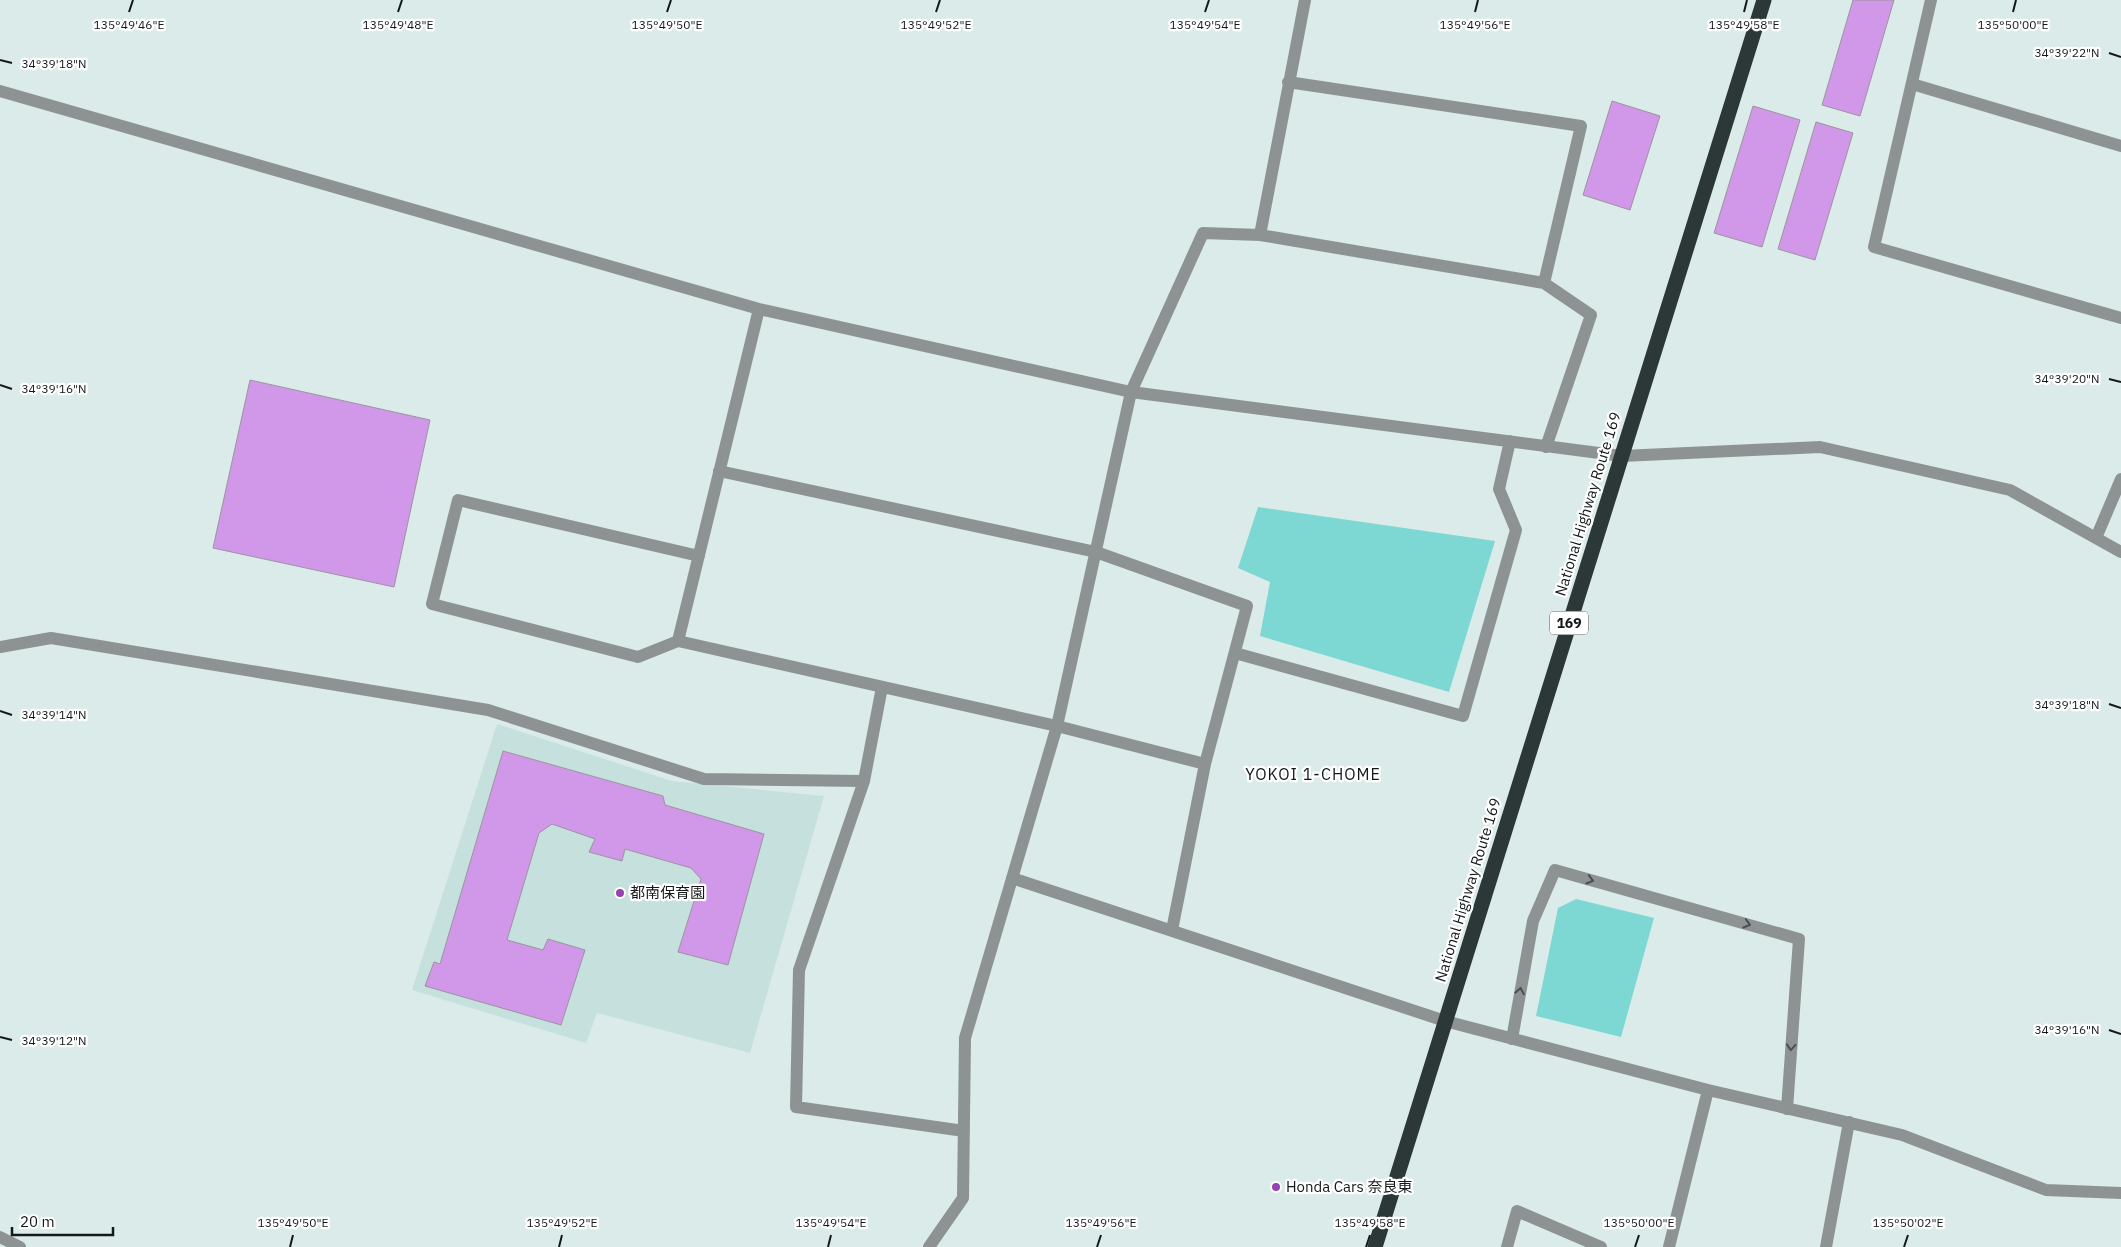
<svg xmlns="http://www.w3.org/2000/svg" width="2121" height="1247" font-family="'IBM Plex Sans','Noto Sans JP',sans-serif">
<rect width="100%" height="100%" fill="#dbebea"/>
<path fill="#c6e0de" d="M497,724L672,781L824,796L750,1053L597,1013L586,1043L412,990Z"/>
<path fill="#7dd8d4" d="M1258,507L1495,541L1449,692L1260,636L1270,582L1238,568Z
M1576,899L1654,918L1621,1037L1536,1016L1558,908Z"/>
<path fill="#d197e8" stroke="#9b949e" d="M1853,0H1894L1860,116L1822,105Z
M1612,101L1660,116L1630,210L1583,195Z
M1753,106L1800,120L1762,247L1714,233Z
M1816,122L1853,133L1815,260L1778,249Z
M250,380L430,420L394,587L213,548Z
M503,751L663,796L665,805L764,834L728,965L678,952L701,879L691,868L625,849L622,861L589,852L595,839L552,824L539,833L507,940L543,950L548,939L585,950L561,1025L425,986L434,962L440,964Z"/>
<g fill="none" stroke-linecap="round" stroke-linejoin="round">
<path stroke="#8d9393" stroke-width="12" d="M1931,0L1874,247L2121,318
M1288,82L1581,126L1544,283L1591,315L1546,447
M1912,84L2121,146
M0,91L759,309L1131,392L1622,456L1820,447L2010,490L2121,552
M1260,235L1544,283
M759,309L678,641L1057,726L1205,764
M719,471L1096,552L1247,606L1205,764L1172,930
M2096,538L2121,479
M678,641L638,657L432,604L458,500L699,556
M0,647L51,638L488,710L704,779L864,781
M1235,653L1463,716L1516,530L1499,489L1510,441
M882,687L864,781L799,970L796,1107L964,1131
M1012,878L1445,1021L1708,1090L1902,1135L2046,1190L2121,1193
M1512,1039L1533,921L1555,870L1799,939L1787,1109
M0,1237L20,1247
M929,1247L963,1198L965,1038L1057,726L1131,392L1203,233L1260,235L1305,0
M1507,1247L1517,1211L1601,1247
M1669,1247L1708,1090
M1826,1247L1849,1122"/>
<path stroke="#2b3837" stroke-width="15" d="M1375,1247L1764,0"/>
</g>
<defs><path id="oneway-chevron" d="M-2-3.5L2.5 0L-2 3.5" fill="none" stroke-width="1.6" stroke-linecap="round" stroke-linejoin="round" transform="scale(1.25)"/></defs>
<g stroke="#4a4f4f">
<use href="#oneway-chevron" transform="translate(1590 880) rotate(16)"/>
<use href="#oneway-chevron" transform="translate(1747 924) rotate(16)"/>
<use href="#oneway-chevron" transform="translate(1520 991) rotate(-80)"/>
<use href="#oneway-chevron" transform="translate(1791 1047) rotate(94)"/>
</g>
<path fill="none" stroke="#131818" stroke-width="2" d="M129,12L133,0M398,12L402,0M667,12L671,0M936,12L940,0M1205,12L1209,0M1475,12L1478,0M1744,12L1747,0M2013,12L2016,0M2109,53L2121,57M0,60L12,63M2109,379L2121,382M0,385L12,389M2109,704L2121,708M0,711L12,715M2109,1030L2121,1034M0,1037L12,1040M290,1247L293,1235M559,1247L562,1235M828,1247L831,1235M1097,1247L1101,1235M1366,1247L1370,1235M1635,1247L1639,1235M1904,1247L1908,1235"/>
<g fill="#9543b3" stroke="#fff" stroke-width="2">
<circle cx="620" cy="893" r="5"/>
<circle cx="1276" cy="1187" r="5"/>
</g>
<g text-anchor="middle" stroke-width="4.5" stroke-linejoin="round" paint-order="stroke">
<rect fill="#fff" stroke="#5a5d5d" stroke-width="1" x="1550" y="611.5" width="38" height="23" rx="4"/>
<g font-size="14" font-weight="bold" fill="#131818">
<text x="1569" y="628">169</text>
</g>
<g font-size="15" fill="#131818" stroke="#fff">
<text transform="translate(1588 504) rotate(-73)" y="5">National Highway Route 169</text>
<text transform="translate(1468 890) rotate(-73)" y="5">National Highway Route 169</text>
</g>
<g font-size="15" fill="#131818" stroke="#fff" text-anchor="start">
<text x="630" y="898">都南保育園</text>
<text x="1286" y="1192">Honda Cars 奈良東</text>
</g>
<g font-size="16" letter-spacing="1" fill="#131818" stroke="#fff">
<text x="1313" y="780">YOKOI 1-CHOME</text>
</g>
</g>
<g font-size="12" text-anchor="middle" fill="#131818" stroke="#fff" stroke-width="4.5" stroke-linejoin="round" paint-order="stroke">
<text x="129" y="29">135°49'46"E</text>
<text x="398" y="29">135°49'48"E</text>
<text x="667" y="29">135°49'50"E</text>
<text x="936" y="29">135°49'52"E</text>
<text x="1205" y="29">135°49'54"E</text>
<text x="1475" y="29">135°49'56"E</text>
<text x="1744" y="29">135°49'58"E</text>
<text x="2013" y="29">135°50'00"E</text>
<text x="2067" y="57">34°39'22"N</text>
<text x="54" y="68">34°39'18"N</text>
<text x="2067" y="383">34°39'20"N</text>
<text x="54" y="393">34°39'16"N</text>
<text x="2067" y="709">34°39'18"N</text>
<text x="54" y="719">34°39'14"N</text>
<text x="2067" y="1034">34°39'16"N</text>
<text x="54" y="1045">34°39'12"N</text>
<text x="293" y="1227">135°49'50"E</text>
<text x="562" y="1227">135°49'52"E</text>
<text x="831" y="1227">135°49'54"E</text>
<text x="1101" y="1227">135°49'56"E</text>
<text x="1370" y="1227">135°49'58"E</text>
<text x="1639" y="1227">135°50'00"E</text>
<text x="1908" y="1227">135°50'02"E</text>
</g>
<path d="M12 1227v8h101v-8" fill="none" stroke="#131818" stroke-width="2.5"/>
<text x="20" y="1227" font-size="15" fill="#131818" stroke="#ffffff" stroke-width="4" paint-order="stroke">20 m</text>
</svg>
